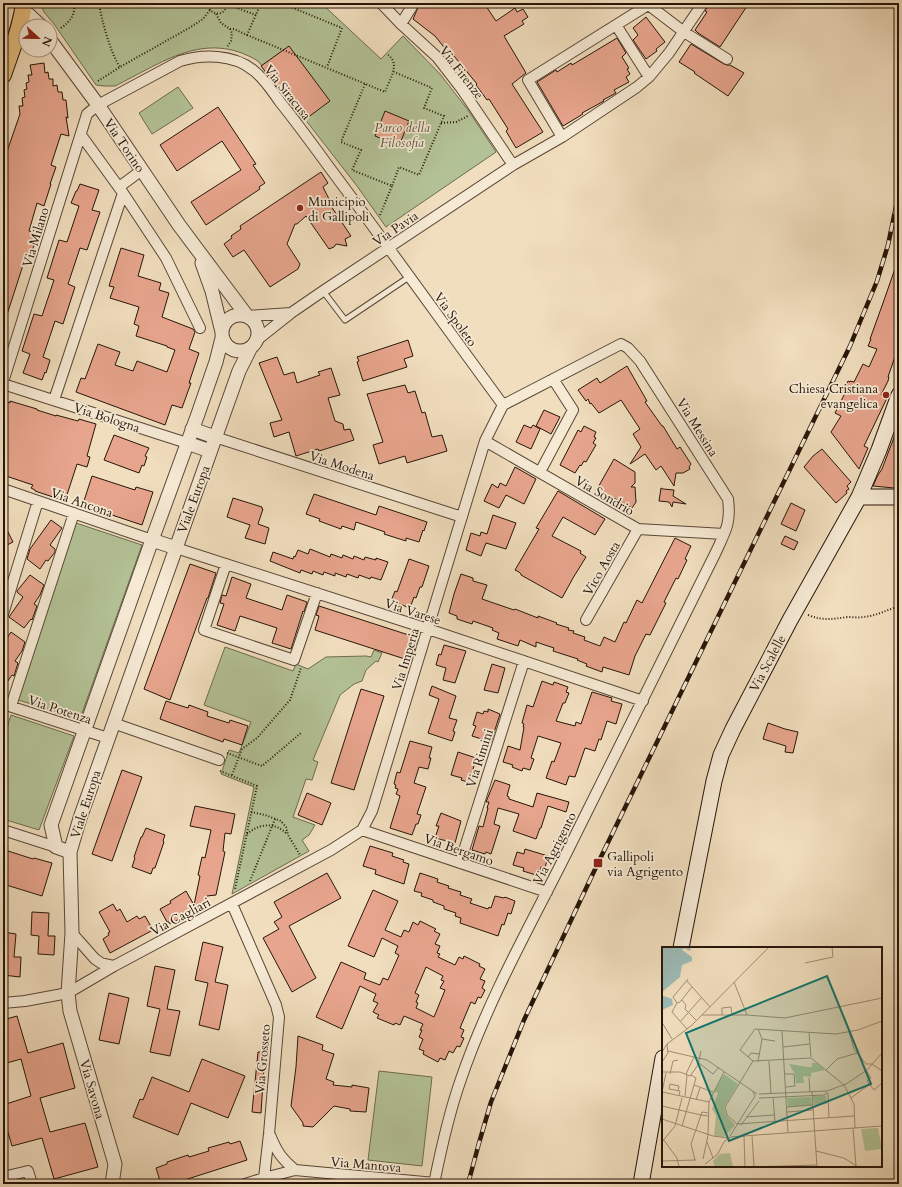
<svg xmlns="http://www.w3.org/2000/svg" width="902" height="1187" font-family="Cardo,serif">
<rect width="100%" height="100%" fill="#f1debe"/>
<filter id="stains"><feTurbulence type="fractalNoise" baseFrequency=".005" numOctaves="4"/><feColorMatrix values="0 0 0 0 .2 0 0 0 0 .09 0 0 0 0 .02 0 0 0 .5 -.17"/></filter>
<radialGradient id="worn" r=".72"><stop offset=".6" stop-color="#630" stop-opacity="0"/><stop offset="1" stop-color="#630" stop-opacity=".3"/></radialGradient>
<path fill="#b3c296" stroke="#6c6c4f" d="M40,3H321L381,59L403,36L440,74L468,110L496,152L386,227L357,186L308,123L258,61C205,29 162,63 115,86H104L96,85L54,24L44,12Z
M178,87L193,108L152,134L139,113Z
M73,522L142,545L80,719L15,699Z
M225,647L293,671L296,664L308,669L326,657L366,656L371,657L374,650L382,653L378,662L376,661L366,670L362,681L354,684L340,695L313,760L318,762L312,780L306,779L293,817L315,825L309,835L302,840L309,851L232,894L254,787L221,774L229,750L239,753L251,722L204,705Z
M11,715L74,736L39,830L3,819V740Z
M379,1071L432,1077L422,1166L368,1160Z"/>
<path fill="#e7a58d" stroke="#261508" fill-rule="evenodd" d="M420,3H484L496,21L515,8L517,12L523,9L528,17L522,21L524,24L504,36L526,73L512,84L543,132L516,148L506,131L508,129L489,99L487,100L476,85L477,84L449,50L447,51L435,36L413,19Z
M709,3H749L720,47L698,33L695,30L707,12L705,11Z
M646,17L665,42L656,49L657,51L646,59L633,40L638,35L633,28Z
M617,38L626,53L622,57L629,68L627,69L630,74L626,77L629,82L614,90L616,93L603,100L604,101L582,113L583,114L563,126L537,82L556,70L557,72L571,63L572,65Z
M691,44L724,64L727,65H730L744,73L728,96L694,73L695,72L679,62Z
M289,46L330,101L303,121L261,66Z
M44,63L45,73L48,72L49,79H53V86L57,85L58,92H62L63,100H66L68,118L66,117L69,136L61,134L51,165L56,167L50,184H51L44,206L37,203L29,231L38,234L29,260L25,259L5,321L3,320V163L20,114L19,106H23L22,98L25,97L24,90L27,89L26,83L29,82L28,75H32L30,65Z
M218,107L256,164L253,165L265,183L259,187L260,189L206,225L191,202L241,170L222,141L177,171L160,145Z
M385,111L409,121L399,146L375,136Z
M321,172L328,183L323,187L329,199L327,200L351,236L345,239L347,246L336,244L334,247L329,249L306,216L297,224H295L287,244L300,264L298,269L270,287L244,250L233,257L224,244L232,238L231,236L241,229L240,226Z
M80,184L99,190L92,210L100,212L87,250L80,248L68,284L75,287L63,324L55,321L43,357L50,360L46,373L45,372L42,380L23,373L30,354L22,351L34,314L42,316L54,280L47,278L59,240L67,242L79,206L71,203L76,191H77Z
M121,248L144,255L138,276L161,283L159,290L169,293L162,317L193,329L195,332L189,349L199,353L189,383H191L182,408L172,405L165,425L76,392L81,378L85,379L98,344L120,352L115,365L133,371L137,361L167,372L175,350L167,347V346L136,336L139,326L134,324L139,307L110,298L114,287L109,286Z
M897,263H899V345L888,377H889L888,381L881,395L887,398L864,446L868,448L859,469L831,432L841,416L835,413L844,395V393L842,392L848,381L850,382V381L854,382L863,364L869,367L877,349L868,346L871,339H870L883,303Z
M408,340L413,356L404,359L407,367L363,381L357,362L359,361L357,357Z
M277,357L284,375L294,372L297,383L320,375L318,372L331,368L340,395L328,398L335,421L343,424L344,430L350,429L354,440L319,451L318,449L296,456L289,432L274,437L270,423L282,420L259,363Z
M627,366L647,401L645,402L662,426H663L677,449L680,447L691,464L689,467L690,469L683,473H676L674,486L661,466L656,470L645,454L630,464L641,447L633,434L640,429L621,400L599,413L591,403L590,404L588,399L586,401L578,390L597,378L600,383Z
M405,385L408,393L415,391L422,413L425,412L432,437L442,435L447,451L407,463L405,456L379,464L373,445L383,442L367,394Z
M10,401L37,409V410L56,416V415L78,421L79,419L96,424L87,456L90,457L87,467L77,464L65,501L35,491V490L31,488L33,485L3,475V416L7,402L10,403Z
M544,410L560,417L551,434L536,426Z
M524,425L531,428L533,425L540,429L531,449L516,442Z
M584,426L596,432L594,437L596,438L593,443L596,445L586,462L584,461L581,466L580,465L575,473L560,465L575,436L578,430L581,432Z
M898,427L899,485H895L894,488L873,486L878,475L882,469Z
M114,435L149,448L145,456L147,457L144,466L142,465L139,473L104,460Z
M822,449L851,482L847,486L849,489L846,491L847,493L836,503L804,467L813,456Z
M614,459L635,472V483L631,487H635L636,502L632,508L612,497L611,499L596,491Z
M515,467L536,479L524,504L506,495L499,508L484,501L492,484L498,488L500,483L506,486Z
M92,476L135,490L136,487L153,492L142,525L97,510L98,509L83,504Z
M661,488L663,489L674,490L673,496L686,504L673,502L672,507L669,502L659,501Z
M558,491L605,519L595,535L563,517L552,536L581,551L580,553L586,557L573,578L562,598L521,575V574L519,572L515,570L539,529L536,528Z
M314,494L376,515L379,506L427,522L424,531L423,530L419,542L406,538V541L384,534L385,532L356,522L354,530L342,526L341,529L319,521L320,519L306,514Z
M233,498L262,507V509H263L258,524L269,528L265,544L245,538L250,525L227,517Z
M791,503L805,510L796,531L781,524Z
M493,515L516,523L506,549L486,543L481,556L466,550L471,533L480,536L481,532L487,534Z
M51,520L62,528L50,545L55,549V552L48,561L46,560L40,569L27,559L30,549Z
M3,522L13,542L3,547Z
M785,536L798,542L794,550L781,544Z
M675,538L691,546L685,559L687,560L678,579L676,578L664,602L666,603L650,635L646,634L635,656L629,675L603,667L602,672L586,666L587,664L577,660L578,659L553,651L554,648L536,642V647L520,640L518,646L497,639L499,633L492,630L493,628L473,621L472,624L457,619V616L449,613L454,594L461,574L473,578V581L487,585L482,599L514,610L515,609L538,618V616L557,623L556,624L569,628L568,630L574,631L573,633L585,637L584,640L600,646L604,637L615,642L624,622L626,623L637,600L642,603Z
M310,549L330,557L331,554L342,558L343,555L353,559L354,556L364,560L365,557L376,560V558L388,562L381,580L371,577L370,579L359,575L358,578L347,574L346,577L335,573V576L324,572L323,575L313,571L312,574L301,570L300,573L270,561L273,552L293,559L294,556L295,557L298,550L308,554Z
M409,559L429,566L422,587H420L416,598L414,597L410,608L391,601L395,591L397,592Z
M190,564L216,573L208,598H207L192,639L170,700L144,689Z
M30,575L44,585L40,595L34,604L37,606L32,620L31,619L24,628L9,617L23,597L17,592V591Z
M232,577L251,584L246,598L282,610L287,595L307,602L304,612L303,611L291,649L272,643L277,628L240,616L235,631L217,625L224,604L220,603L222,595L226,596Z
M319,606L418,638L411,661L315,630L319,616L316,615Z
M11,632L25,642L22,651L15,661L18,663L14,676L12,675L3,688V636L7,638Z
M444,645L466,651L455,683L443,680L446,668L436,665L439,654L441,655Z
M492,664L505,668L498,693L484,690Z
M542,681L553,685L554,682L568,687L566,692L569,693L565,703H563L556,721L575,726L576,722L581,724L592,692L612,698L611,701L622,704L616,724L607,721L601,740L599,739L595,751L585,748L575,777L569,776L566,785L546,778L552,761L554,762L561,743L538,736L531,758L534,759L530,770L523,768L522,771L512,767L513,765L503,762L508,746L520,750L524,727H523L524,724L522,723L527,705L533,707Z
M432,686L456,696L449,718L457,720L453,731L455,732L452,741L428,733L439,699L429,695Z
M361,689L384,696L354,790L331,783Z
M166,701L188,708L189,705L208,712L207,716L229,723L230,720L248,726L242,745L224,739L223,742L160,719Z
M488,709L500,714L491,742L472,736L476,726L473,725L477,712L483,714L484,711L488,712Z
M768,723L785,729L798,732L793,753L785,752L786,746L763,739Z
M410,741L432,747L429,758H431L428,769L419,767L414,783L426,787L417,814L421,815L418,824H416L412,835L390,828L400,796L396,794L398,789L395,788L396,785L394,784L397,772L400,773Z
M458,752L476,758L473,769L475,770L471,783L461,780L462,778L451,775Z
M122,770L142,777L112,861L92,854Z
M495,780L510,785L507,796L509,797V799L533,807L537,793L569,802L566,812L548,806L541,828H540L536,839L513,831L519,814L498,808L494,824L500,826L491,854L486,852L485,854L472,850L479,826L483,827L488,808H487L489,802H486Z
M307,793L331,803L322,825L298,815Z
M195,806L235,814L231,834L225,833L223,851L225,852L216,895L207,896L209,904L170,924L169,922H167L160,909L171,903L170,901L186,891L194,905L200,876L198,875L202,857L205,858L211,830L190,826Z
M441,813L461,821L455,843L435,838L439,826H436Z
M146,828L165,835L163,841L164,842L155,868H153L151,874L132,867L135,858L134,857L141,837H142Z
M370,846L393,853L392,856L404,860L403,862L409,864L404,884L375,874L376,870L363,866Z
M525,849L548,856L545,868L541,867L540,871L538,870L536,875L523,871L524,868L513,865L517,852L524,854Z
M5,850L33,859L34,858L52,863L42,896L3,884V855Z
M327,873L341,898L289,926L316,978L292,992L263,938L279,929L274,922L282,917L274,902Z
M420,873L438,879L437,882L449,886L448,888L461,892L460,895L472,899L470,903L488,909L489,907L491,908L495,896L504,898L505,897L515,901L511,914L508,913L504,925L502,924L498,936L460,923L461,918L455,916L456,913L444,909V906L433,902V900L421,896L422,893L414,891Z
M373,890L398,901L385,930L401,937L404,930L409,932L413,922L418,925L420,921L436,929L434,931L440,934L435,944L440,946L437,953L440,954L438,957L455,965L459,957L463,959L464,956L480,964L479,966L485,969L480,979L485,981L482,988L485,990L481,998L478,997L475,1004L471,1002L460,1028L464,1030L461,1037L464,1038L460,1047L457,1046L453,1053L449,1051L445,1060L440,1058L438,1062L423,1054L424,1051L419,1049L423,1039L419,1037L422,1030H420L423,1024L404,1016L400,1025L395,1023L394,1025L377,1018L379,1015L373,1012L378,1003L373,1001L376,994L360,986L342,1029L316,1017L341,962L366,973L364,979L380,985L383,978L388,980L399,955L395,953L398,946L382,938L374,957L348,946ZM426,967L443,976L441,980L444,981L440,988L445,990L434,1017L416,1008L418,1003L416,1002L419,995L415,993Z
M113,904L117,911L120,909L127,922L137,916L139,919L145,916L153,930L110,953L103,939L109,935L108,933L110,932L99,912Z
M32,912L49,913L48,936H55L54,955L38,954L39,936L31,935Z
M3,932L16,934L14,957H21L20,977L3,975L5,956H3Z
M203,942L223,947L215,982L228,985L219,1030L199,1025L208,983L195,980Z
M155,966L175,970L167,1009L180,1011L170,1056L150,1052L160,1009L147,1006Z
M109,993L129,998L119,1044L99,1040Z
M17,1016L28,1053L63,1043L75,1088L40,1098L50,1132L85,1123L98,1167L54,1179L42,1138L12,1146L3,1115V1105L31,1096L21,1059L3,1064V1020Z
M298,1036L323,1045L322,1050L334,1054L326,1079L334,1082L333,1085L352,1087V1085L369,1088L366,1112L350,1111V1109L334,1106L313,1127L303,1126V1123L291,1106L296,1067Z
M258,1052H265L261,1113L252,1112Z
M202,1059L245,1076L228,1118L191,1103L178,1135L133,1117L140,1099L143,1100L152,1077L189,1092Z
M240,1141L247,1160L172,1184H161L156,1168L167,1164V1162L188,1155L189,1157L209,1151L208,1148L229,1142L230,1144Z"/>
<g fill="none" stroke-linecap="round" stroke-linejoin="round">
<defs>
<path id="service" d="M323,291L345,320L409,277"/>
<path id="minor" d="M381,3L401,24L437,57L461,88L513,165
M646,3L684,32L727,59
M401,24L414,3
M616,25L649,77
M81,135L123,193L166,258L200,328
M562,137L528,80L648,5
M119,187L142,170
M247,316L291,313
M257,340L291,313L323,291L513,165L562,137L637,87L649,77L669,53L703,3
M3,382L87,114L98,105L180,61C203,54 233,54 253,70C264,78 272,91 280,102C297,123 313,145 329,167C388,246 445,326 503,405
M3,384L187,443
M54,400L123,193
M215,437L462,517
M485,441L638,529L724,534
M540,472L573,410L553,379
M3,489L152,540
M176,548L428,629L643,701
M226,564L204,630L294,660L317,593
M3,614L38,501
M586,620L638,529
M3,704L108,738
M11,706L74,513
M113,723L219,760
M3,830L56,847
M362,830L547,892
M460,863L524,661
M232,904L276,1005L279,1017L269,1134L264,1178
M72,933L95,959L101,963L114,966
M3,1003L25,1001L68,993L114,966L331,850L362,830L372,811L485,441L503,405
M270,1135C277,1152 281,1158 295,1170
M3,1177L28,1171L32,1184
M245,1184L264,1178L295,1170L435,1183
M434,1184C441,1149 449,1113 461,1079C488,1000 530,926 567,852C617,752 667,652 716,552C726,530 731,523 728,499L640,361L628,348L621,344L503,405"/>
<path id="tertiary" d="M23,13L29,15L41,26
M50,40L98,105L179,225L247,316
M202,263L212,291L222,332
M222 333a18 18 0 1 1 36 0a18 18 0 1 1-36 0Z
M192,429L215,437
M187,443L210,451
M152,540L176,548
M70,852L56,847L51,825L152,540L198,414L216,362L222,338
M112,1184L115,1164L70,1011L68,993L72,933L70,852L80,818L239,371L250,349"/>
<path id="secondary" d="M859,497H899
M681,948L714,781L721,755L733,729L790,620L859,497L879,450L899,395
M641,1184L663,1058"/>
<path id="primary" d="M3,75C11,51 21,28 24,3"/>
</defs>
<use href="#service" stroke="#594736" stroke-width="7"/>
<use href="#minor" stroke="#594736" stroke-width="12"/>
<use href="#tertiary" stroke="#594736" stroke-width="15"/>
<use href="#secondary" stroke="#261508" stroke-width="17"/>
<use href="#primary" stroke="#261508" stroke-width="18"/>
<path stroke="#261508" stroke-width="2" stroke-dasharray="1 2" stroke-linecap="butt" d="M99,3C101,18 111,55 120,67
M209,3L210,10C217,17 227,13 227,3
M281,3L342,28L327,67
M227,5L237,8L256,15
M216,14L221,23L230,29L232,33L231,41L227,47
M61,28C70,22 76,14 74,3
M230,29H234L247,35L261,3
M247,35L385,92C389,80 401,64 388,55
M98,81L120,67L189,28L203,19L210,10
M365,84L341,142L361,150L352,170L392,186L399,167L419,175L444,116L424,108L432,88L394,72
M441,123L456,122L468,116
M380,215L392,186
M808,615C823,621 832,619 848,617C853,617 858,618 863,617C876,616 887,610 899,606
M227,753L262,766L301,733
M220,771L257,786L235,889
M232,775L242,749L257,738L290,700L301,668
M251,812L265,815L281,821L286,827L288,835L300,855
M247,834C260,823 275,822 287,834
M250,881L275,819"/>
<use href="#service" stroke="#f6ead5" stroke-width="5"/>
<use href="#minor" stroke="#f6ead5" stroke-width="10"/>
<use href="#tertiary" stroke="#f6ead5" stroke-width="13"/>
<use href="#secondary" stroke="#f6ead5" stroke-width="15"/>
<use href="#primary" stroke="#e8bf7f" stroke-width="16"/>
<defs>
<path id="rail" d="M468,1184L479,1143L491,1102L524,1020L598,863L850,346L877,281L888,245L899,192"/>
</defs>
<use href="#rail" stroke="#261508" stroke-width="4.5"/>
<use href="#rail" stroke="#f6ead5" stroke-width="3" stroke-dasharray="9" stroke-linecap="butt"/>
</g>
<g fill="#8f2418" stroke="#f6ead5" stroke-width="1.5">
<circle cx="300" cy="208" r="4"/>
<circle cx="886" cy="395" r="4"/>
<rect x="593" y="858" width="10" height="10" rx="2"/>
</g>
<g text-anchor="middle" stroke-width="3.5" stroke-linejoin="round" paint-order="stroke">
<g font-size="13" fill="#261508" stroke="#f6ead5">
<text transform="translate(462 72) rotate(52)" y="5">Via Firenze</text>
<text transform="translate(288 92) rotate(51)" y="5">Via Siracusa</text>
<text transform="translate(125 145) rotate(56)" y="5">Via Torino</text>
<text transform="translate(395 228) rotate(-34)" y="5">Via Pavia</text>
<text transform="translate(35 237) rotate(-73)" y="5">Via Milano</text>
<text transform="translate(456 319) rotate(54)" y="5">Via Spoleto</text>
<text transform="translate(107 417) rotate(18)" y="5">Via Bologna</text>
<text transform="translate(698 427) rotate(58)" y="5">Via Messina</text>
<text transform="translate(342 465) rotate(18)" y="5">Via Modena</text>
<text transform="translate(605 495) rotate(30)" y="5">Via Sondrio</text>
<text transform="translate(193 499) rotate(-70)" y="5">Viale Europa</text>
<text transform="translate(82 502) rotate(19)" y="5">Via Ancona</text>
<text transform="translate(601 568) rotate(-60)" y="5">Vico Aosta</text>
<text transform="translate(413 611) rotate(18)" y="5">Via Varese</text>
<text transform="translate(405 659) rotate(-73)" y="5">Via Imperia</text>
<text transform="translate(767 663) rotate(-62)" y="5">Via Scalelle</text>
<text transform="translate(60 709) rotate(18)" y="5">Via Potenza</text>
<text transform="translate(479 758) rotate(-72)" y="5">Via Rimini</text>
<text transform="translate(85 804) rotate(-72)" y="5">Viale Europa</text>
<text transform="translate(554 848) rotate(-63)" y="5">Via Agrigento</text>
<text transform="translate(459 849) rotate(19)" y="5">Via Bergamo</text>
<text transform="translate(180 916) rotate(-28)" y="5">Via Cagliari</text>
<text transform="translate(262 1059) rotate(-85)" y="5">Via Grosseto</text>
<text transform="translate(93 1089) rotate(74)" y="5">Via Savona</text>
<text transform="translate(366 1164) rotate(5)" y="5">Via Mantova</text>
</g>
<g font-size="13" font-style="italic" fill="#57523a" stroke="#f6ead5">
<text x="402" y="132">Parco della<tspan x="402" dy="15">Filosofia</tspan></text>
</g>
<g font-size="13" fill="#261508" stroke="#f6ead5" text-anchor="start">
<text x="308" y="206">Municipio<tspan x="308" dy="15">di Gallipoli</tspan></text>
<text x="878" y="393" text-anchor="end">Chiesa Cristiana<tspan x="878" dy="15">evangelica</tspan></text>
<text x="607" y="861">Gallipoli<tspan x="607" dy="15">via Agrigento</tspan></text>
</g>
</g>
<g transform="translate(662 947)">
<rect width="220" height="220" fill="#f1debe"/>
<path d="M150,116H154L163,123L149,126V130L141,129L142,136H134L133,127L127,117L146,120H150ZM62,127L76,137L62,160L64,168L73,178L62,190L52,189L54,168L50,162L56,146L52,144ZM151,149H164L165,157L152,158ZM149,150L150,158L126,160L125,151ZM216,181L220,202L203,204L199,182ZM68,206L71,220H53L51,214L58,207Z" fill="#b3c296"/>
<path d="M0,0H29L28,4L22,1L20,3L30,10V14L20,18L18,30L0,45ZM2,49L10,52L11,58L0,63V50Z" fill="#9cbbb7"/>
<path fill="none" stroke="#a08e75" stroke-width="1" d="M143,16L171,10L170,0M25,34L48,60M72,35L85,68M20,53L24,58L23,62L35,74M15,56L18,55L30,40M40,68H85L123,71L220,51M60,68V61L69,60L70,68M18,75L39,51M1,77L10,92M25,82L10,65L15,56L11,50L26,32M96,82L100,92L96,115M120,84L126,186M187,85L192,102L204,117H210M147,86L149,110M100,92L113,94M121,100L148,97M6,104L45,113L95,147M0,105L5,97L29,79L107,0M86,110L89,106L98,107M149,111L182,138L192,157L193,181M91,114L63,160L65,168L75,177L192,169M91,114L78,103L93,82L174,87L196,83L220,74M91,114L149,111M107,114L109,147M0,115L6,106L5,97M37,116L51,127L57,120M210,117L220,124M164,123L175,112L195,106M204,123L209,131L205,134L212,143L219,137M0,125H18L28,129L36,118L39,104M8,127L11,114L16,113M24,127L32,110M123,127H132L133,139L124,140M147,131L148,145M32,138L51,145M16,144L17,139L8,137L7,142L18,144L17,149M0,145L47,155M0,145L4,126M150,145L155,220M166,146L167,171M97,147L165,144L184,137L205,123L220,106M23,149L25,128M111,150L113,175M97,151L163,148L165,145M189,151L208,137M34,153L38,141M0,159L39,168L29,197L33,213M125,160L151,158M125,165L151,163M46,169L39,168L40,165L46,166M84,170L112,168M0,172L51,189L66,191M79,178L97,154M20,179L34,131L29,128M191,181L194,219M68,189L93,149L91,145M82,189L83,220M90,189L92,219M1,192L15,211L17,220M0,195L13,179L20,151M45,195L51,211M154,204L182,211L196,220M41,212L46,188L47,155L62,125M0,214L34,213M43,217L55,208L62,195L68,190L220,179M87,220L155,218"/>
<path fill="#0f766e" fill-opacity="0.15" stroke="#0f766e" stroke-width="2" d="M165,29L209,137L67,194L24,86Z"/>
<rect width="220" height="220" fill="none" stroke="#261508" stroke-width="2"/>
</g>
<rect width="902" height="1187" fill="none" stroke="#f1debe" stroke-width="16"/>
<rect x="4" y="4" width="894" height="1179" fill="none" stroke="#261508" stroke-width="2"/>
<rect x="8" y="8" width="886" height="1171" fill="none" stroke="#261508"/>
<g transform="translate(38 38) rotate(112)"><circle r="19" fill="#f6ead5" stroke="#a39583"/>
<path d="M0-3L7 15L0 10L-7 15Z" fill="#8f2418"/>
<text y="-6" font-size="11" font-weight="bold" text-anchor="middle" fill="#261508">N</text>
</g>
<rect width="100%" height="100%" filter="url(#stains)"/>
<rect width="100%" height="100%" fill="url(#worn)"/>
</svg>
